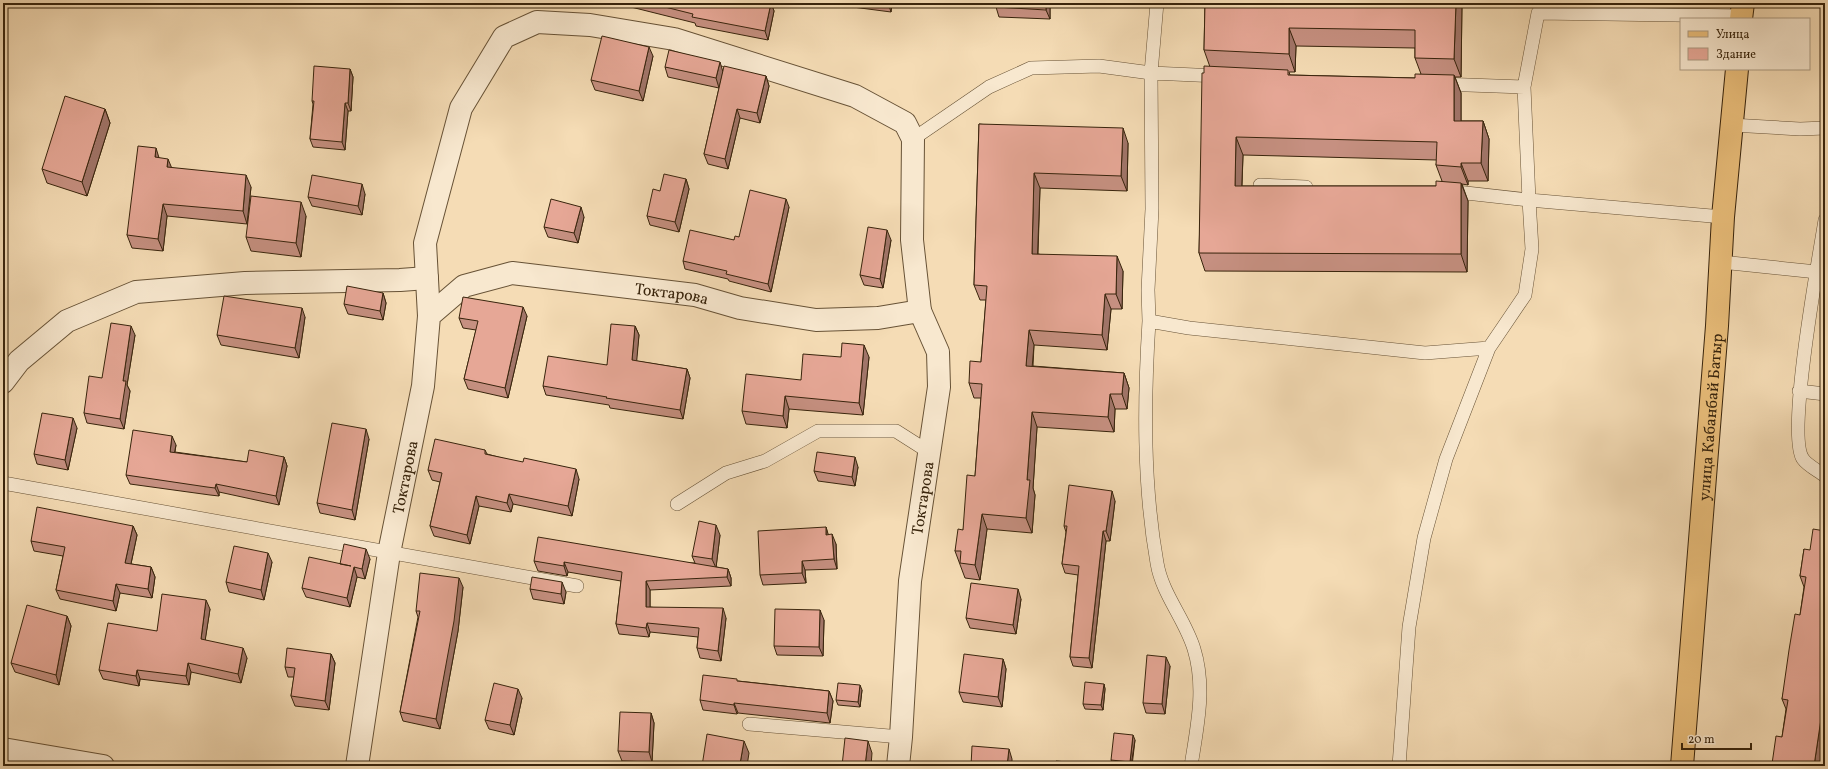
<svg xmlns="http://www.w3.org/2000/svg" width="1828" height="769" font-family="Vollkorn,serif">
<rect width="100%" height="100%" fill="#f5dcb5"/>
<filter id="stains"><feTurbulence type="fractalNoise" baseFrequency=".005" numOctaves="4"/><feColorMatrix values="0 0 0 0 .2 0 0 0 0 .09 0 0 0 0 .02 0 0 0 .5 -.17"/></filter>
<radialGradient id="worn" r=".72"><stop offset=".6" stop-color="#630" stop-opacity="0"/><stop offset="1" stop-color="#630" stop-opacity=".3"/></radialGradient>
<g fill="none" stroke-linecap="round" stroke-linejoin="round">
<defs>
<path id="service" d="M1157,3L1151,73L1152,209L1148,290L1149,321L1189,328L1425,353L1489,348L1525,295L1532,249L1529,200L1448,191
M1440,84L1524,87
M1731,125L1800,129L1825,128
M913,139L989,87L1031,68L1099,66L1151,73L1218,76
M1260,185L1306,187
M1723,217L1529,200L1524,87L1538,13L1742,16
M1825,220C1819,258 1786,435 1803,459C1808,466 1819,471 1825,476
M1721,262L1817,272
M1149,321C1144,401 1143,484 1157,563C1162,594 1185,619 1194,649C1206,688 1197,727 1191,766
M1799,391L1825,394
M3,483L577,586
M677,504L726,473L765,461L818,431H896L929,452
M749,724L901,737
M1399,766L1409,627L1424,538L1446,459L1489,348"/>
<g id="minor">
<path d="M429,316L425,243L461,108L504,37L537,22L590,25L674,39L855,96L905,123L913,139L912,240L920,311"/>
<path d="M3,382L19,361L67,321L136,292L245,283L400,280L427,278"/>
<path id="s1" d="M357,766L389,553L423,386L429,316L464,286L512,273L695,295L740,308L816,320L878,318L920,311L938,352L939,387L910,581L901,737L898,766"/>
</g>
<path id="tertiary" d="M3,749L103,766"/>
<g id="primary">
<path d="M1741,19L1743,3"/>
<path id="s2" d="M1682,766L1717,326L1723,217L1737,69"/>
</g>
</defs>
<use href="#service" stroke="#675236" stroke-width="14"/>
<use href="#minor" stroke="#675236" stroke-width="24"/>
<use href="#tertiary" stroke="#675236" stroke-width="24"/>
<use href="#primary" stroke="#38240c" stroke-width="24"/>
<use href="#service" stroke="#f8e8cf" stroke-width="13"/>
<use href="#minor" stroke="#f8e8cf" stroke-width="22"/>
<use href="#tertiary" stroke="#f8e8cf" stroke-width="22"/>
<use href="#primary" stroke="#eabe7a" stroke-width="22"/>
</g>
<path fill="#c69081" stroke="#38240c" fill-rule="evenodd" d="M615,3H771L774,11L768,40L696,26L695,23Z
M844,3H892L891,12L845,6Z
M996,3H1050V19L999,17L996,7Z
M1205,3H1462L1461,77H1455L1461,93V121H1483L1489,139L1488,181H1468V185L1462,184L1468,201L1467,272L1205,271L1199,253L1204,73L1210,67L1204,50ZM1296,46L1415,48V58L1421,74L1415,78L1290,75L1289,72H1295ZM1243,155L1437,160L1436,165L1442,181L1436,186H1242Z
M653,56L643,101L595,90L591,80Z
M665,67L723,71L766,76L769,86L760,123L740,118L728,169L708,164L704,154L719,88L668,77Z
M350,69L353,77L351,111H348L345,150L313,147L310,139L313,104L312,101Z
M105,109L110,123L87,196L47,183L42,169Z
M979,124L1128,143L1127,191L1040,188L1038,254L1123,271L1122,309H1111L1107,350L1034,345L1033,366L1124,373L1129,388L1127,409H1115L1114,432L1037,427L1033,488L1035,495L1032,533L987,529L980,580L965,578L955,551L963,530L975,476L981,398H974L969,383L981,362L986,300H980L974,285Z
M159,158L172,168L251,187L247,224L167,216L163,251L132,248L127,235Z
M686,179L689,189L679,232L650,225L647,216L660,191Z
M365,194L362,215L312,206L308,197Z
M789,207L771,292L729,281L728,279L685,269L683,261L734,240Z
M306,216L301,257L251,251L246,237Z
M584,217L578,243L548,237L544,227Z
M891,240L883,288L864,285L860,275Z
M383,293L386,303L383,320L348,314L344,304Z
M527,316L508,398L468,389L464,379L476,330L463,328L459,318Z
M305,317L299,358L221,345L217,335Z
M635,326L639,335L636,361L687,369L690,378L683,419L610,408L609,405L546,395L543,386L607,365Z
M135,335L127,385L130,391L124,429L87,423L84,413L102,378Z
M841,357H869L863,415L789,409L787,428L746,424L742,411L801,380Z
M1825,407V436L1822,427Z
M77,428L68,470L37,464L34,454Z
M369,439L355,520L320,513L317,503Z
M176,445L175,452L247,462L284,457L287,466L279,505L219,492V496L210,495L130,484L126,475Z
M485,450L487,454L579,479L572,516L513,504L511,512L479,506L470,544L434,536L430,526L440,482L432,480L428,470Z
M858,467L855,486L818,481L814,471Z
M1115,501L1110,541H1106L1092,668L1073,666L1070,657L1078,575L1065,573L1062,564L1066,532L1064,526Z
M133,526L137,535L131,564L151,567L155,577L152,598L120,593L116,611L60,599L56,590L63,556L34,551L31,541Z
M826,527L828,535L836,544L837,569L805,570L806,583L763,585L760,575Z
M720,535L716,567L728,569L731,578V586L650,590V607L726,618L721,661L700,658L697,648L698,637L650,632L649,637L619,634L616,624L621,581L568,572L567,576L538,571L534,561L695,563L692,556Z
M1804,549L1823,766H1773L1772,764L1782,737L1786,709L1782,699L1800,615L1804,587L1800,576Z
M370,559L365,579L357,577L350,607L306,597L302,588L340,564Z
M272,562L264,600L229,592L226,582Z
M463,587L458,631L440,729L403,721L400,712L418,617L416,611Z
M530,589L566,592L564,604L533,599Z
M1021,599L1016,634L970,628L966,618Z
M210,609L205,640L247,658L241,683L191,672L189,685L140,679L139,686L103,679L99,670L157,631Z
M67,616L71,626L59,685L15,672L11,663Z
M824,620L823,656L777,655L774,646Z
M331,654L335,663L329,710L295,706L291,696L294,677H288L285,667Z
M1003,659L1006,669L1002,707L963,702L959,692Z
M1170,666L1165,714L1146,713L1143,703Z
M738,681L829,691L833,701L830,723L738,713L737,714L703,710L700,700Z
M1104,684L1105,689L1103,710L1085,709L1083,704Z
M862,690L860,707L838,705L836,700Z
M522,698L514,735L489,729L485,720Z
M651,713L654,723L652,762L622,761L618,751Z
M1135,740L1132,766L1113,765L1111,760Z"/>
<path fill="#a17569" stroke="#38240c" d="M771,3L774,11L768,40L765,31Z
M888,3H892L891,12Z
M1046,3H1050V19L1046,10Z
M1456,3H1462L1461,77L1454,59Z
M1289,28L1296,46L1295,72L1289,54Z
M649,47L653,56L643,101L639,91Z
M720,62L723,72L719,88L716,78Z
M350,69L353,77L351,111L348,103Z
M1454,75L1461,93V139L1454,121Z
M766,76L769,86L760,123L757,113Z
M345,103L348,111L345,150L342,142Z
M105,109L110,123L87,196L82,182Z
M737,109L740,118L728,169L725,159Z
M1483,121L1489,139L1488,181L1481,163Z
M1123,128L1128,143L1127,191L1121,176Z
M1236,137L1243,155L1241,204L1235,186Z
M156,148L160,161L155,157Z
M168,159L173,171L167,167Z
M1461,163L1468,181V185L1461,167Z
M1034,173L1040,188L1037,269L1032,254Z
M246,175L251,187L247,224L243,211Z
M686,179L689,189L679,232L675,222Z
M1461,183L1468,201L1467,272L1461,254Z
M362,184L365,194L362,215L358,206Z
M786,199L789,207L771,292L768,284Z
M301,202L306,216L301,257L296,243Z
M163,204L167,216L163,251L158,239Z
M581,207L584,217L578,243L574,233Z
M887,230L891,240L883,288L880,279Z
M1117,256L1123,271L1122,309L1116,294Z
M3,286L5,293L3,308Z
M383,293L386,303L383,320L380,311Z
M1105,294L1111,309L1107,350L1102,335Z
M523,307L527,316L508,398L505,388Z
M302,308L305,317L299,358L295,348Z
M131,326L135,335L127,385L130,391L124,429L120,419L123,381Z
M635,326L639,335L636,369L632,360Z
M1029,330L1034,345L1031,380L1026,366Z
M864,345L869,357L863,415L859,403Z
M687,369L690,378L683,419L680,410Z
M1124,373L1129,388L1127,409L1122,394Z
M1110,394L1115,409L1114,432L1108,417Z
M785,396L789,409L787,428L783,416Z
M1032,412L1037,427L1033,488L1035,495L1032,533L1026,518L1027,480Z
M73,418L77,428L68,470L65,460Z
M366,429L369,439L355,520L352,510Z
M172,436L176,445L173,460L170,452Z
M284,457L287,466L279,505L276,496Z
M855,457L858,467L855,486L852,477Z
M576,469L579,479L572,516L568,506Z
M216,484L219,492V496L215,488Z
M1112,491L1115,501L1110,541L1106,531Z
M509,494L513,504L511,512L507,503Z
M476,496L479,506L470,544L467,535Z
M982,514L987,529L980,580L975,565Z
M716,525L720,535L716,568L712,559Z
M133,526L137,535L129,573L125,563Z
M826,527L829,537L826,535Z
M1103,531L1106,541L1092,668L1089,658Z
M832,534L836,544L837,569L834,559Z
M366,549L370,559L365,579L362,569Z
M268,553L272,562L264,600L261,590Z
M802,561L805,570L806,583L802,573Z
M564,562L568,572L567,576L564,566Z
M151,567L155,577L152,598L148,589Z
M354,567L357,577L350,607L347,598Z
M728,569L731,578V586L727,577Z
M459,578L463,587L458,631L440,729L436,719Z
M646,581L650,590V616L646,607Z
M562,582L566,592L564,604L561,594Z
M116,584L120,593L116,611L113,601Z
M1018,589L1021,599L1016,634L1013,625Z
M206,600L210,609L204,648L201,639Z
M723,608L726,618L721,661L718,651Z
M820,610L824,620L823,656L819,647Z
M67,616L71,626L59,685L56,675Z
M647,623L650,632L649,637L646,628Z
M243,648L247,658L241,683L238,674Z
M331,654L335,663L329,710L325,701Z
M1166,657L1170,666L1165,714L1162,704Z
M1003,659L1006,669L1002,707L998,697Z
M188,663L191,672L189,685L186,676Z
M137,670L140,679L139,686L136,676Z
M1104,684L1105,689L1103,710L1101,705Z
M860,685L862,690L860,707L858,702Z
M518,689L522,698L514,735L510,725Z
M829,691L833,701L830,723L827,713Z
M1825,692V753L1823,766H1814Z
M734,703L738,713L737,714L734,705Z
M651,713L654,723L652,762L649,752Z
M1133,735L1135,740L1131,766L1130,762Z
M744,741L749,753L747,766L740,764Z
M868,741L872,753L871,766H865Z
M1009,749L1012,759V766H1007Z"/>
<path fill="#e6a796" stroke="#38240c" d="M649,3H771L765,31L692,17L693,14Z
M996,3H1046V10L996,7Z
M1205,3H1456L1454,59L1415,58V30L1289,28V54L1204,50Z
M602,36L649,47L639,91L591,80Z
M669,50L720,62L716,78L665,67Z
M314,66L350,69L348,103H345L342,142L310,139L314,101H312Z
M724,66L766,76L757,113L737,109L725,159L704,154Z
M1204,66L1288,70V75L1415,78V74L1454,75V121H1483L1481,163H1461V167L1436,165L1437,142L1236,137L1235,186H1436V181L1461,183V254L1199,253L1202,73H1204Z
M65,96L105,109L82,182L42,169Z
M979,124L1123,128L1121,176L1034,173L1032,254L1117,256L1116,294H1105L1102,335L1029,330L1026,366L1124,373L1122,394H1110L1108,417L1032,412L1027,480H1030L1026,518L982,514L975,565L960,563L961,551H955L958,529L963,530L967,475L975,476L982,384L969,383L970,361L981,362L987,286L974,285Z
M138,146L156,148L155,157L168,159L167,167L246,175L243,211L163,204L158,239L127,235Z
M664,174L686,179L675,222L647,216L653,189L660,191Z
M312,175L362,184L358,206L308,197Z
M750,190L786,199L768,284L726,274L727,271L683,261L690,230L734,240L735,236L739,237Z
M251,196L301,202L296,243L246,237Z
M551,199L581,207L574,233L544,227Z
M868,227L887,230L880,279L860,275Z
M347,286L383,293L380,311L344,304Z
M224,296L302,308L295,348L217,335Z
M463,297L523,307L505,388L464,379L478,321L459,318Z
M111,323L131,326L123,381H126L120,419L84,413L89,376L102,378Z
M611,324L635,326L632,360L687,369L680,410L606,398L607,397L543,386L548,356L607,365Z
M842,343L864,345L859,403L785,396L783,416L742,411L746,374L801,380L803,354L841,357Z
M1825,407V427H1822Z
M42,413L73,418L65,460L34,454Z
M332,423L366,429L352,510L317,503Z
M133,430L172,436L170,452L247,462L249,450L284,457L276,496L216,484L215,488L207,487L126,475Z
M435,439L485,450V454L523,462L524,458L576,469L568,506L509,494L507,503L476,496L467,535L430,526L442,473L428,470Z
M817,452L855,457L852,477L814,471Z
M1069,485L1112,491L1106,531H1103L1089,658L1070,657L1079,566L1062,564L1067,526H1064Z
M37,507L133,526L125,563L151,567L148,589L116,584L113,601L56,590L65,547L31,541Z
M699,521L716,525L712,559L692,556Z
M826,527V535L832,534L834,559L802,561V573L760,575L758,531Z
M1813,529L1825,531V692L1814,766H1777L1778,764H1772L1776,736L1782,737L1788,700L1782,699L1789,650L1795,614L1800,615L1806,577L1800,576L1804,549L1810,550Z
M538,537L728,569L727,577L646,581V607L723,608L718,651L697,648L699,628L647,623L646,628L616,624L622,572L564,562V566L534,561Z
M344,544L366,549L362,569L354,567L347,598L302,588L309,557L351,566L340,564Z
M234,546L268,553L261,590L226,582Z
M420,573L459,578L454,621L436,719L400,712L420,611H416Z
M532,577L562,582L561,594L530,589Z
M971,583L1018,589L1013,625L966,618Z
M162,594L206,600L201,639L243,648L238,674L188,663L186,676L137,670L136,676L99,670L108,623L157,631Z
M27,605L67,616L56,675L11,663Z
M775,609L820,610L819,647L774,646Z
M287,648L331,654L325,701L291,696L295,668L285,667Z
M964,654L1003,659L998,697L959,692Z
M1147,655L1166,657L1162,704L1143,703Z
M703,675L737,679V681L829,691L827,713L734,703V705L700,700Z
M1085,682L1104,684L1101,705L1083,704Z
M494,683L518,689L510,725L485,720Z
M838,683L860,685L858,702L836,700Z
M620,712L651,713L649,752L618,751Z
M1114,733L1133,735L1130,762L1111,760Z
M707,734L744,741L740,764L762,766H702Z
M845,738L868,741L865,766H842Z
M972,746L1009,749L1007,766H971Z
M1056,761L1109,766H1055Z"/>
<g text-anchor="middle" stroke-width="3" stroke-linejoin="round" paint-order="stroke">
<g font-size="16" fill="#38240c" stroke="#f8e8cf">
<text dy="6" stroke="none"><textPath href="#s1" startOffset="713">Токтарова</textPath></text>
<text dy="6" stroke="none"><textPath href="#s2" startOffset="350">улица Кабанбай Батыр</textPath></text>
<text dy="6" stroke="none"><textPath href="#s1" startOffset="293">Токтарова</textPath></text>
<text transform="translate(922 498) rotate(-81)" y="6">Токтарова</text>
</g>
</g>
<rect width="1828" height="769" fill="none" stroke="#f5dcb5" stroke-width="16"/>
<rect x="4" y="4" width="1820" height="761" fill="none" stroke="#38240c" stroke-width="2"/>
<rect x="8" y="8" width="1812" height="753" fill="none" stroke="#38240c"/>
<rect x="1680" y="18" width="130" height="52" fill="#f8e8cf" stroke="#ab9a81"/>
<rect x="1688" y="31" width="20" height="6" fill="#eabe7a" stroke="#ab9a81"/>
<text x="1716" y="38" font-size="12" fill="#38240c">Улица</text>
<rect x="1688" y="48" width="20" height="12" fill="#e6a796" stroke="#ab9a81"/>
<text x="1716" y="58" font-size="12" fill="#38240c">Здание</text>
<path d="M1682 743v6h69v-6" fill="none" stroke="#38240c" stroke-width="2"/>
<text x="1688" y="743" font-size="12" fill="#38240c" stroke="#f8e8cf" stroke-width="3" paint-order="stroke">20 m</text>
<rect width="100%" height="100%" filter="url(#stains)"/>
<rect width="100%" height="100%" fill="url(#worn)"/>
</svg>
